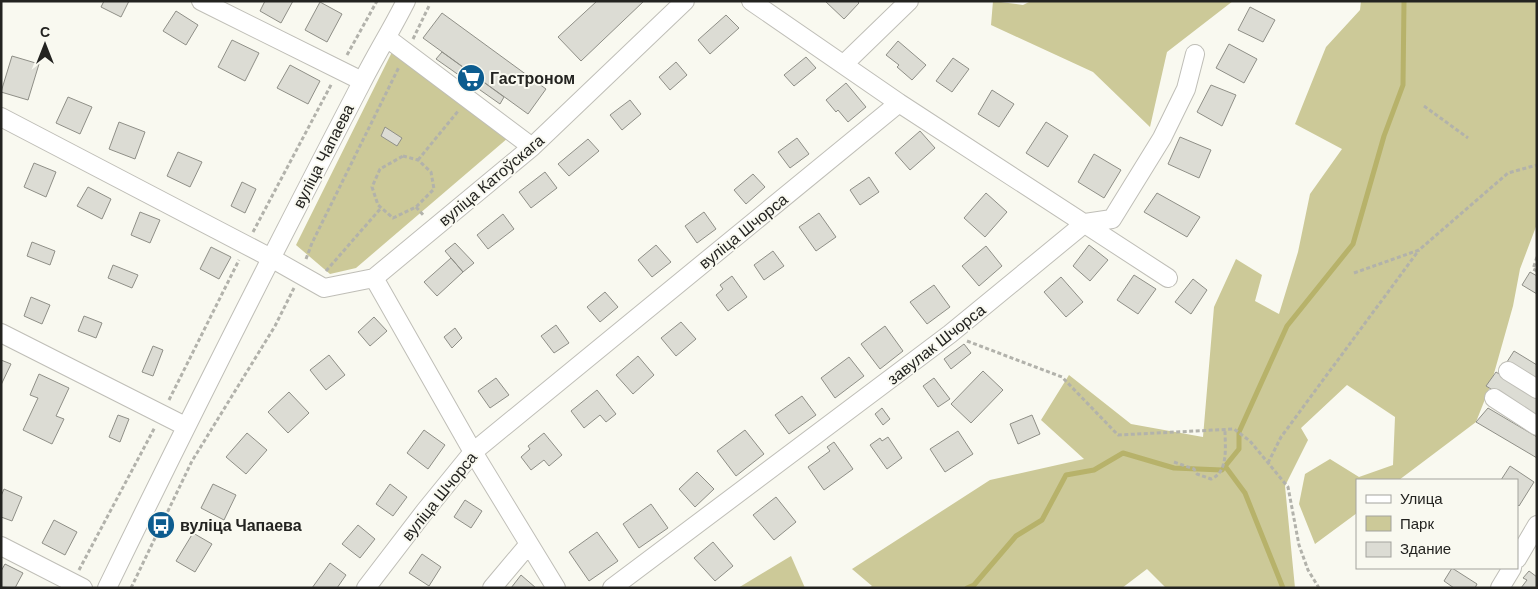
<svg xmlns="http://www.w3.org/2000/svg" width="1538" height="589" font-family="'DM Sans',sans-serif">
<rect width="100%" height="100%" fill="#f9f9f0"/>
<path fill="#ccc998" d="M993,1L1023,5L1031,1H1233L1167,52L1150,127L1093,72L991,25Z
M1361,1H1537V224L1520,269L1513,306L1491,384L1476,422L1399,480H1357V513L1315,544L1299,504L1305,474L1330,459L1359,477L1393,465L1395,417L1347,385L1301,428L1308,440L1285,486L1295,588H1166L1147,569L1122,588H867L872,586L852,569L990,480L1084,459L1041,420L1069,375L1131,424L1203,437L1214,307L1236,259L1262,275L1255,301L1279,314L1298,252L1310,194L1342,149L1295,124L1326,47L1360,10Z
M393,50L515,132L356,268L330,274L296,245Z
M791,556L805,588H738Z"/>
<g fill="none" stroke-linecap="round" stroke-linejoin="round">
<path stroke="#b7b26a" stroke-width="5" d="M1225,466L1245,493L1283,588
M967,588L974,585L1016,536L1042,520L1066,475L1094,470L1123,453L1174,468L1222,470L1239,449V432L1287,326L1353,244L1384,136L1403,85L1404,1"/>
</g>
<path fill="#dcdcd4" stroke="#8f8f87" d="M104,1H129L121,17L101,7Z
M265,1H293L281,23L260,11Z
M597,1H644L581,61L558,37Z
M825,1H857L859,3L844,19Z
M320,2L342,14L327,42L305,30Z
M1250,7L1275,20L1263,42L1238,30Z
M176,11L198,25L186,45L163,31Z
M442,13L546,89L528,114L423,38Z
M726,15L739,28L710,54L698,40Z
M232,40L259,53L245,81L218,67Z
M898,41L926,65L912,80L897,67L899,65L886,55Z
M1229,44L1257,59L1244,83L1216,68Z
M442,52L504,97L500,104L436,59Z
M12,56L39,64L28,100L1,92Z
M806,57L816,68L794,86L784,75Z
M953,58L969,69L952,92L936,81Z
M676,62L687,75L670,90L659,77Z
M290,65L320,81L308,104L277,88Z
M846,83L866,107L848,122L838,110L836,112L826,100Z
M1211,85L1236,95L1222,126L1197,112Z
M992,90L1014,104L999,127L978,114Z
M68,97L92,107L80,134L56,123Z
M630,100L641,114L622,130L610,115Z
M119,122L145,132L135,159L109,149Z
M1046,122L1068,136L1048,167L1026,153Z
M385,127L402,138L397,146L381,136Z
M920,131L935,148L910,170L895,153Z
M1180,137L1211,150L1199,178L1168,164Z
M797,138L809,154L790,168L778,152Z
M588,139L599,151L569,176L558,164Z
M178,152L202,162L190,187L167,176Z
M1094,154L1121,170L1104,198L1078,182Z
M34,163L56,172L46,197L24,187Z
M545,172L557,188L531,208L519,192Z
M753,174L765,187L746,204L734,190Z
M869,177L879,192L860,205L850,190Z
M242,182L256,189L245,213L231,206Z
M88,187L111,199L102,219L77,206Z
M986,193L1007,212L985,237L964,218Z
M1157,193L1200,217L1187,237L1144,212Z
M140,212L160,220L150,243L131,235Z
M704,212L716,229L697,243L685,226Z
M819,213L836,237L816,251L799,227Z
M503,214L514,229L488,249L477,235Z
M32,242L55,251L50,265L27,256Z
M455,243L474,263L463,272L445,251Z
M656,245L671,262L652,277L638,260Z
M1089,245L1108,260L1090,281L1073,266Z
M986,246L1002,266L979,286L962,266Z
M211,247L231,257L219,279L200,269Z
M773,251L784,266L764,280L754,265Z
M451,258L463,272L437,296L424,282Z
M113,265L138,275L132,288L108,278Z
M1530,272L1537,276V294L1522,285Z
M1134,275L1156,289L1138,314L1117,300Z
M732,276L747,297L728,311L716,295L723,289L720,285Z
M1061,277L1083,302L1066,317L1044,292Z
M1193,279L1207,290L1191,314L1175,302Z
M934,285L950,307L927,324L910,302Z
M605,292L618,307L600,322L587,307Z
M31,297L50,305L42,324L24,316Z
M84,316L102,323L96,338L78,331Z
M374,317L387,331L370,346L358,332Z
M681,322L696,339L676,356L661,338Z
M556,325L569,343L554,353L541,336Z
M885,326L903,351L880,369L861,344Z
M455,328L462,338L452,348L444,337Z
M964,344L971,353L951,369L944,359Z
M153,346L163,350L153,376L142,372Z
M1514,351L1537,365V382L1505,365Z
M329,355L345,375L326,390L310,370Z
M638,356L654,375L633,394L616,375Z
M849,357L864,376L835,398L821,378Z
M1,360L11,364L1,385Z
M983,371L1003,390L971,423L951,404Z
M1496,372L1537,398V417L1486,386Z
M39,374L69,388L56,416L64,419L52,444L23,430L38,398L30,395Z
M496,378L509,395L490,408L478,391Z
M934,378L950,399L938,407L923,386Z
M597,390L616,414L606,422L600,415L584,428L571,411Z
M289,392L309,413L288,433L268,412Z
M802,396L816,415L789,434L775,415Z
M882,408L890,419L883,425L875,414Z
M1488,408L1537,437V458L1476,422Z
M118,415L129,419L120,442L109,437Z
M1032,415L1040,434L1018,444L1010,424Z
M424,430L445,445L428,469L407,453Z
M745,430L764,454L736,476L717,451Z
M958,431L973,454L945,472L930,449Z
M247,433L267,450L246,474L226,457Z
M544,433L562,455L549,466L544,460L531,470L521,457L530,449L528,446Z
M888,437L902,458L887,469L870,445L880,438L882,441Z
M834,442L853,469L824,490L808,467L830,451L827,447Z
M1510,466L1534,482L1519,506L1517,504V480H1501Z
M697,472L714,489L695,507L679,489Z
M213,484L236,495L224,520L201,508Z
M390,484L407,497L393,516L376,504Z
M4,489L22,497L12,521L1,517V496Z
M776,497L796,522L774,540L753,515Z
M465,500L482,511L471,528L454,517Z
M651,504L668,528L639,548L623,524Z
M54,520L77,532L65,555L42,543Z
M358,525L375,539L360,558L342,544Z
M597,532L618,561L589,581L569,552Z
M193,533L212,544L195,572L176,561Z
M713,542L733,566L715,581L694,558Z
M422,554L441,567L429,586L409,573Z
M330,563L346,575L337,588H312Z
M5,564L23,573L15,588L1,587V571Z
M1452,568L1477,584L1475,588H1454L1444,581Z
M1529,571L1537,577V588H1521L1527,580L1523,578Z
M521,575L536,588H511Z"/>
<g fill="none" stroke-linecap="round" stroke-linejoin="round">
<defs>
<path id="minor" d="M201,1L362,81
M751,1L899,103L1168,278
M387,38L532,147
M844,64L909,1
M1,117L271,258L324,288L374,278L532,147L685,1
M374,278L473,452L556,588
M1,333L185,426
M1508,371L1537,389
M1494,398L1537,426
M1,546L83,588
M1517,559L1537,525
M107,588C189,419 274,251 361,84C375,56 392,29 406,1
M366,588L425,511L473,452L899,103
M492,588L529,544
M612,588L950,334L1085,223L1112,219L1162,138L1186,89L1195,54
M1500,588L1512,568"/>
</defs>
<use href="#minor" stroke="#bfbeb7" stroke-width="20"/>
<path stroke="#b2b2ab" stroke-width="3" stroke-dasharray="4 2.5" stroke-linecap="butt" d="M413,39L429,6
M347,55L377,1
M1424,106L1468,138
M403,156L418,160L431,172L434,189L416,207L393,218L378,205L372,187L380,169Z
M418,160L459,110
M416,207L424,216
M253,232L332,83
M1537,257L1533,269L1537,271
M306,259L312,243L399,67
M326,271L381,208
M1354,273L1419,250L1508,173L1537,165
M967,341L1062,377L1118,435L1234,429L1250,441L1288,487L1299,545L1308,570L1319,588
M169,400L239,260
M1174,462L1194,469L1197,474L1211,479C1229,472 1225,446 1225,430
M1268,463L1281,437L1419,250
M79,570L155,427
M131,588L192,461L275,326L294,288"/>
<use href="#minor" stroke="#fff" stroke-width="18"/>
</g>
<defs>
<symbol id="supermarket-disc" viewBox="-11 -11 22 22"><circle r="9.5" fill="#0d5c8f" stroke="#f9f9f0"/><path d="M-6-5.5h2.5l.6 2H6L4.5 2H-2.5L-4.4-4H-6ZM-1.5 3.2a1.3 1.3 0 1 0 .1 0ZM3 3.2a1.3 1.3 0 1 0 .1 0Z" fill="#fff"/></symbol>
<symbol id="bus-disc" viewBox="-11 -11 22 22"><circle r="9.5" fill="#0d5c8f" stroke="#f9f9f0"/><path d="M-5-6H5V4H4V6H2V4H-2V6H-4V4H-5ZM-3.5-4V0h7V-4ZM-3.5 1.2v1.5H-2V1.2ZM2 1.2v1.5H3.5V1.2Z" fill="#fff"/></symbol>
</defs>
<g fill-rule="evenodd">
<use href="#supermarket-disc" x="455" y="62" width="32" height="32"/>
<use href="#bus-disc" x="145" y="509" width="32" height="32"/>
</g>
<g text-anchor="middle" stroke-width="4" stroke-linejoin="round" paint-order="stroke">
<g font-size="16" font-weight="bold" fill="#232320" stroke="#f9f9f0" text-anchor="start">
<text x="490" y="84">Гастроном</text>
<text x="180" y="531">вуліца Чапаева</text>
</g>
<g font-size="16" fill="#232320" stroke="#f9f9f0">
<text transform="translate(323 156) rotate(-63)" y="6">вуліца Чапаева</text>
<text transform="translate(491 180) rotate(-40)" y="6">вуліца Катоўскага</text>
<text transform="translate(743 231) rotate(-39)" y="6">вуліца Шчорса</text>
<text transform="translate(936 344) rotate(-38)" y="6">завулак Шчорса</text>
<text transform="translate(439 496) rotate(-51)" y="6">вуліца Шчорса</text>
</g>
</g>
<rect width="1538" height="589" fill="none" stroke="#232320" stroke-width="5"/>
<rect x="1356" y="479" width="162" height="90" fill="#f9f9f0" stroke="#a3a39d"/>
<rect x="1366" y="495" width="25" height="8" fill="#ffffff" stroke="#a3a39d"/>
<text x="1400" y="504" font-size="15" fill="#232320">Улица</text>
<rect x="1366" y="516" width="25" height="15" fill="#ccc998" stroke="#a3a39d"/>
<text x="1400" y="529" font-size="15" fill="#232320">Парк</text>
<rect x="1366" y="542" width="25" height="15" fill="#dcdcd4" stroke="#a3a39d"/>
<text x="1400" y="554" font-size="15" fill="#232320">Здание</text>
<g transform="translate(45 45)" stroke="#f9f9f0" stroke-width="4" paint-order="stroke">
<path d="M0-4L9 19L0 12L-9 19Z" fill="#232320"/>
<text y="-8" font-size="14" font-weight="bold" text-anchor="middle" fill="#232320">С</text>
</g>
</svg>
